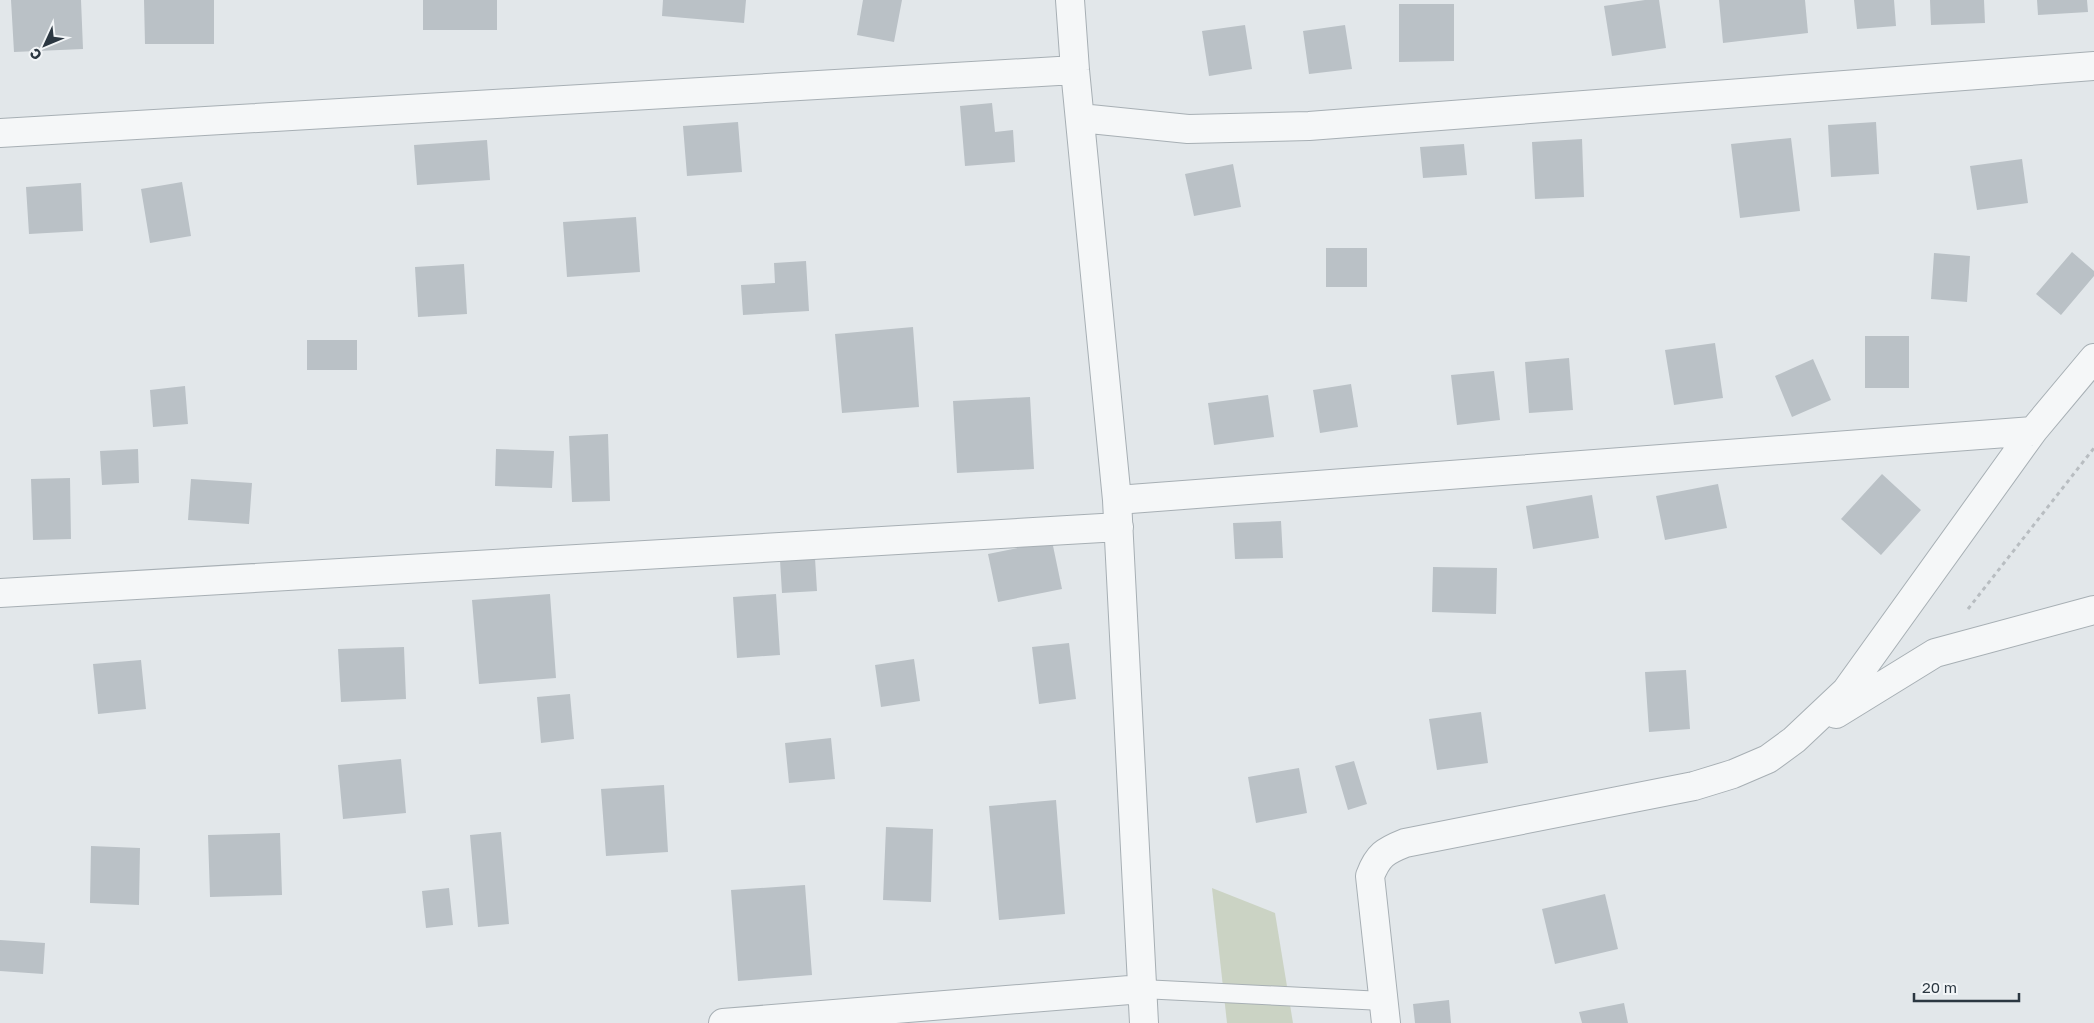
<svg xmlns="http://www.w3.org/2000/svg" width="2094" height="1023" font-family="'Golos Text',sans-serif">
<rect width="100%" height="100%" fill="#e2e7ea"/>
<path fill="#cbd3c4" d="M1212,888L1275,913L1293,1023H1227Z"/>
<path fill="#bac1c6" d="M11,0H81L83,49L14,52Z
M144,0H214V44H145Z
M423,0H497V30H423Z
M663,0H746L744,23L662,16Z
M863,0H902L894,42L857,35Z
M1645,0H1659L1666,48L1612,56L1604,6Z
M1719,0H1805L1808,33L1723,43Z
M1854,0H1894L1896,26L1857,29Z
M1930,0H1984L1985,23L1931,25Z
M2037,0H2087L2088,12L2038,15Z
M1399,4H1454V61L1399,62Z
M1245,25L1252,69L1209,76L1202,31Z
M1345,25L1352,69L1309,74L1303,31Z
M992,103L995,132L1013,130L1015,162L965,166L960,106Z
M738,122L742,172L687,176L683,126Z
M1876,122L1879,174L1831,177L1828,125Z
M1791,138L1800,211L1740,218L1731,144Z
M1582,139L1584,197L1535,199L1532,142Z
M487,140L490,180L417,185L414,145Z
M1464,144L1467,175L1423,178L1420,147Z
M2022,159L2028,203L1977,210L1970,166Z
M1233,164L1241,207L1194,216L1185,174Z
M182,182L191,236L150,243L141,189Z
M81,183L83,231L29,234L26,187Z
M636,217L640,272L567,277L563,222Z
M1326,248H1367V287H1326Z
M2072,252L2094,271V276L2061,315L2036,294Z
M1934,253L1970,256L1967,302L1931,299Z
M806,261L809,311L743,315L741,285L775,283L774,263Z
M464,264L467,314L418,317L415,267Z
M913,327L919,407L842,413L835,334Z
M1865,336H1909V388H1865Z
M307,340H357V370H307Z
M1715,343L1723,398L1674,405L1665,350Z
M1569,358L1573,410L1529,413L1525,362Z
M1813,359L1831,400L1792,417L1775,376Z
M1494,371L1500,420L1457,425L1451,375Z
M1351,384L1358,427L1320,433L1313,390Z
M185,386L188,424L153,427L150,390Z
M1268,395L1274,437L1214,445L1208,403Z
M1030,397L1034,469L957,473L953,401Z
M608,434L610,501L572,502L569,436Z
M138,449L139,483L102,485L100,451Z
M496,449L554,451L552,488L495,486Z
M1882,474L1921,510L1881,555L1841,519Z
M70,478L71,539L33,540L31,479Z
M191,479L252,483L249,524L188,520Z
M1718,484L1727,528L1665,540L1656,496Z
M1592,495L1599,538L1533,549L1526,506Z
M1281,521L1283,558L1235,559L1233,523Z
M1052,541L1062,589L998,602L988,554Z
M814,542L817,591L782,593L779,544Z
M1433,567L1497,568L1496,614L1432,612Z
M550,594L556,678L479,684L472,600Z
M776,594L780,655L737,658L733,597Z
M1069,643L1076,699L1039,704L1032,647Z
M404,647L406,699L341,702L338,649Z
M914,659L920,701L881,707L875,665Z
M141,660L146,709L98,714L93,664Z
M1686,670L1690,729L1649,732L1645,672Z
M570,694L574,739L541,743L537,697Z
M1481,712L1488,763L1437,770L1429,719Z
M831,738L835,779L789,783L785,743Z
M401,759L406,813L343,819L338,765Z
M1354,761L1367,804L1348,810L1335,766Z
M1299,768L1307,813L1256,823L1248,777Z
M664,785L668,852L606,856L601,789Z
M1056,800L1065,914L999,920L989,806Z
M886,827L933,829L931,902L883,900Z
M501,832L509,924L478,927L470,835Z
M280,833L282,895L210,897L208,835Z
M91,846L140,848L139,905L90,903Z
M805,885L812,975L738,981L731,890Z
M449,888L453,925L426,928L422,891Z
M1605,894L1618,949L1555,964L1542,909Z
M0,940L45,943L43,974L0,971Z
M1449,1000L1451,1023H1415L1413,1004Z
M1624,1003L1628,1023H1582L1579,1012Z"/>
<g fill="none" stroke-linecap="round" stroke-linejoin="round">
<defs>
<path id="lane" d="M1142,989L1383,1001"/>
<path id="street" d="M1070,0L1075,70L1117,500L1144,1023
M1080,118L1188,129L1309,126L2094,66
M0,133L1075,70
M1117,500L2033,431
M0,593L1119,527
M1836,714L1935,653L2094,610
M723,1023L1142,989
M1386,1023L1370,876C1378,855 1385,851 1405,843L1694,786L1733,774L1768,759L1794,740L1846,691L2033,431L2094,358"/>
</defs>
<use href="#lane" stroke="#a7afb4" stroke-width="20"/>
<use href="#street" stroke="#a7afb4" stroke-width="30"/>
<path stroke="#b8bdc1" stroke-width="3" stroke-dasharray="4 4" stroke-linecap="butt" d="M1968,609L2094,448"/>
<use href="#lane" stroke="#f5f7f8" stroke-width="18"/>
<use href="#street" stroke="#f5f7f8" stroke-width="28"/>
</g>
<g transform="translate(45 45) rotate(226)" stroke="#f2f5f7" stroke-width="4" paint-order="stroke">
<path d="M0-4L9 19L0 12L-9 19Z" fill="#2b3741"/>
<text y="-8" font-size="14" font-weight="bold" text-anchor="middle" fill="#2b3741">С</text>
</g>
<path d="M1914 993v8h105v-8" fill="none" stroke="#2b3741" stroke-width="2.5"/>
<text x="1922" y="993" font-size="15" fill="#2b3741" stroke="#f2f5f7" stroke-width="4" paint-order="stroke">20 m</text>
</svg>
